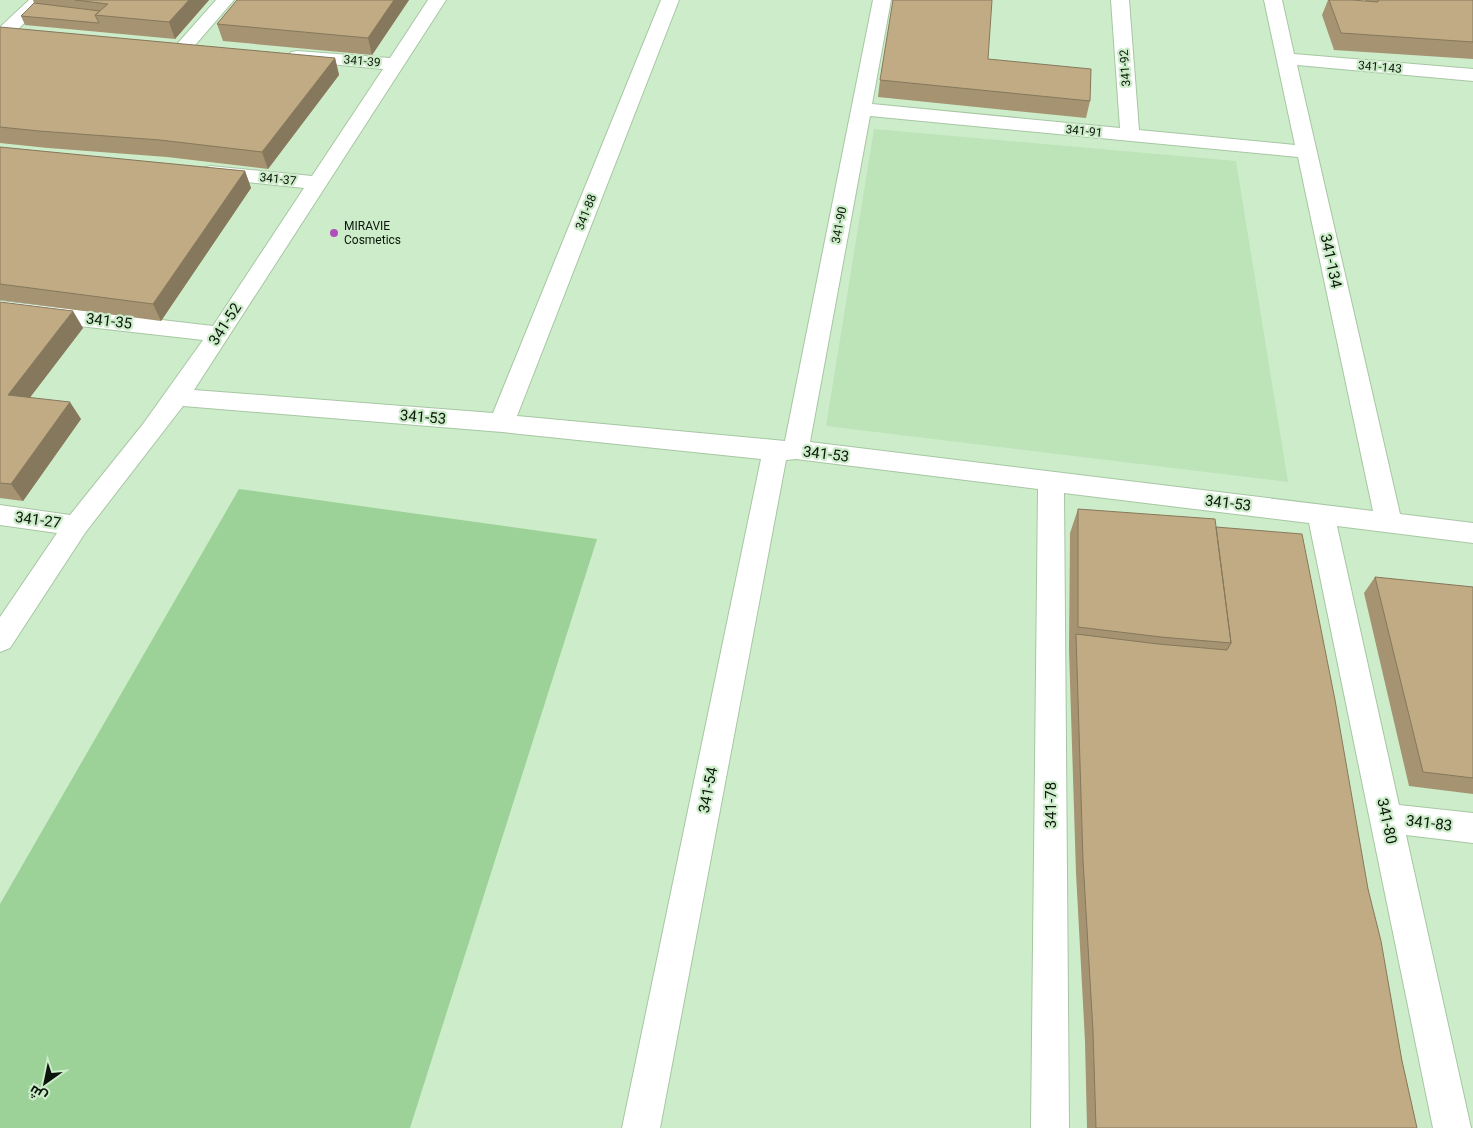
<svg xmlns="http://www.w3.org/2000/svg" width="1473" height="1128" font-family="Roboto,Cairo,sans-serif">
<rect width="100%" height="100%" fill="#cdedca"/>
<path fill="#bde3b9" d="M874,129L1236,161L1288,482L826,426Z"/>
<path fill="#9cd297" d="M239,489L597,539L410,1128H0V904Z"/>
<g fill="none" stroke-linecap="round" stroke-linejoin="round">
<defs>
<path id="street" d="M29,0H48L11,36H0V27Z
M216,0H234L190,51L184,52L178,51L175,47L178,43Z
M428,0H446L194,390L493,413L661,0H679L517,416L785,441L873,0H891L872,104L1120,128L1111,0H1129L1139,130L1295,145L1264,0H1282L1294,54L1473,69V81L1297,65L1400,514L1473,523V543L1337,526L1399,805L1473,813V843L1406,835L1471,1128H1433L1309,523L1064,493L1069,1128H1031L1038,489L796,459L786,460L660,1128H622L761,459L502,432L183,406L85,533L10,648L0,652V617L57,533L0,525V505L70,515L143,424L203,340L0,317V301L213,326L304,188L210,178L203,176L200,172L203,168L210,166L312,176L383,69L297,61L291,60L288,56L291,52L297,51L390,58ZM870,116L1298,157L1373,511L810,442Z"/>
</defs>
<use href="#street" stroke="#a7c6a3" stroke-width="2"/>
<use href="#street" fill="#fff" fill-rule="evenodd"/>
</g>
<path fill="#a59372" d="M33,0H209L175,39L25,25L21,16L34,3Z
M237,0H409L372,55L223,41L217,24Z
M1328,0L1365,1V0H1473V59L1334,50L1322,15Z
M0,27L335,58L339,75L268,169L167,157L48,148L0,143Z
M988,59L1090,101L1086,118L878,97L880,80Z
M0,147L245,171L251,188L161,321L0,300Z
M0,302L83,328L30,397L81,419L23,501L0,498Z
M1078,509L1216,527L1368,889L1402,1061L1417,1128H1087L1085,1041L1076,873L1069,650L1070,533Z
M1375,577L1473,587V794L1409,786L1364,593Z"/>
<path fill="#86785c" d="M189,0H209L175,39L169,22Z
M394,0H409L372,55L368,38Z
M335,58L339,75L268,169L262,152Z
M245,171L251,188L161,321L153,304Z
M73,311L83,328L19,412L8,395Z
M70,402L81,419L23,501L11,484Z"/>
<path fill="#c0ab84" stroke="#86785c" d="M75,0H189L169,22L95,15L108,4Z
M237,0H394L368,38L217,24Z
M893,0H992L988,59L1091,69L1090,101L880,80Z
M1329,0H1352L1378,2V0H1473V42L1341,33Z
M34,3L100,11L95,15L99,23L21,16Z
M0,27L335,58L262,152L160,140L39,131L0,127Z
M0,147L245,171L153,304L0,284Z
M0,302L73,311L8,395L70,402L11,484L0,483Z
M1078,509L1215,519L1231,643L1161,637L1078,627Z
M1216,527L1302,534L1335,700L1368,889L1381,941L1402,1061L1417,1128H1096L1093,1031L1083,860L1076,634L1158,644L1227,650L1231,643Z
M1375,577L1473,587V778L1423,772Z"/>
<circle fill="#ae51bb" stroke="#cdedca" stroke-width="2" cx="334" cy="233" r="5"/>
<g text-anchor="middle" stroke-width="4.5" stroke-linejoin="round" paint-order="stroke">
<g font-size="12" fill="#0a1509" stroke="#cdedca">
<text transform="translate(362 61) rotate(5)" y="4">341-39</text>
<text transform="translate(1380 67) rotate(5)" y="4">341-143</text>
<text transform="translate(1125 68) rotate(-94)" y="4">341-92</text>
<text transform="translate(1084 131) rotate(6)" y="4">341-91</text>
<text transform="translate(278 179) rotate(6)" y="4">341-37</text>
<text transform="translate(586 212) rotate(-68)" y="4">341-88</text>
<text transform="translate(839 225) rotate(-79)" y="4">341-90</text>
</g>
<g font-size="12" fill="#0a1509" stroke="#cdedca" text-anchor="start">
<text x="344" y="230">MIRAVIE<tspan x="344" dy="14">Cosmetics</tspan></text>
</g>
<g font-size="15" fill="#0a1509" stroke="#cdedca">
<text transform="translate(1331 261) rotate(78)" y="5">341-134</text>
<text transform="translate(109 321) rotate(7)" y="5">341-35</text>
<text transform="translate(225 324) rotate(-57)" y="5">341-52</text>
<text transform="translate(423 417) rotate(5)" y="5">341-53</text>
<text transform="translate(826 454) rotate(7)" y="5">341-53</text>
<text transform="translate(1228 503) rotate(7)" y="5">341-53</text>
<text transform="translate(38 520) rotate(8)" y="5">341-27</text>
<text transform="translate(708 790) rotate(-79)" y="5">341-54</text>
<text transform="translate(1051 805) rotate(-90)" y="5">341-78</text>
<text transform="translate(1387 821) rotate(78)" y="5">341-80</text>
<text transform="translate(1429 823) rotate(7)" y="5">341-83</text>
</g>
</g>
<g transform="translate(45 1083) rotate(213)" stroke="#cdedca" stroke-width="4" paint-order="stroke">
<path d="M0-4L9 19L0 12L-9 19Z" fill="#0a1509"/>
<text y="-8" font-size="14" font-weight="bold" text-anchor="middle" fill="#0a1509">ش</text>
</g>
</svg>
